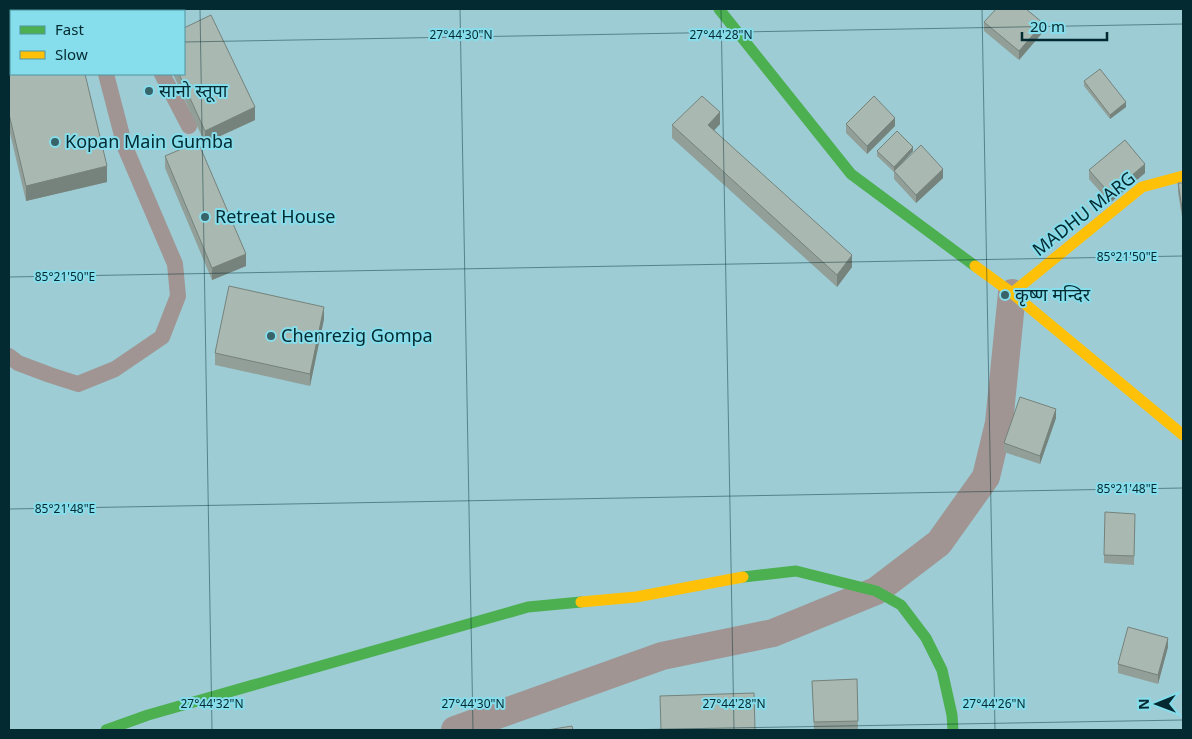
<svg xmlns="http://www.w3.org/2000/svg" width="1192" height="739" font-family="'Noto Sans','Noto Sans Devanagari',sans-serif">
<rect width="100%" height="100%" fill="#9dccd4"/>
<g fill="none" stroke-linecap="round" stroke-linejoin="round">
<path stroke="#a09593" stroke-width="16" d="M89,9V11
M121,9L123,11
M162,74L189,126
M9,356L18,363L50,375L78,384L115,369L162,337L178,296L175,264L125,147L106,74"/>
<path stroke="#a09593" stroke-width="28" d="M455,730L662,656L773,633L876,591L939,543L986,477L999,423L1012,293"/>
<path stroke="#4caf50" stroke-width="11" d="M719,9L851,174L975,266
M743,577L796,571L876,591L901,605L926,638L942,670L952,715L953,730
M106,730L148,715L528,607L581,602"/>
<path stroke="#ffc107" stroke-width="11" d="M975,266L1012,293L1183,435
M1012,293L1142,187L1183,176
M581,602L636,597L743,577"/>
</g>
<path fill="#919f98" d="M136,9H170L165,11H137Z
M984,22L1043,32L1019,60L984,31Z
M9,58L107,182L26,201L9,129Z
M173,74H184L255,120L205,143Z
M1084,81L1126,107L1110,119L1084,86Z
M720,124L714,130L852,267L837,287L672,138V125Z
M846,124L895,126L867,154L846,133Z
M877,151H913L898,166L943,178L916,203L894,179V172L877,156Z
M165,156L246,266L212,280L165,168Z
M1089,170L1145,173L1110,203L1089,179Z
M1178,183H1183V224L1178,192Z
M324,319L310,386L215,365V353Z
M1056,418L1040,464L1004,452V443Z
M1135,522L1134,565L1104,563V555Z
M1168,647L1158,684L1118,673V664Z
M857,679L858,729L814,730L812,681Z"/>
<path fill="#76827c" d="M143,9H170L165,11H143Z
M1043,23V32L1019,60V51Z
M1126,102V107L1110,119V115Z
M255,107V120L205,143V131Z
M720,112V124L708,137V125Z
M895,118V126L867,154V146Z
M913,147V151L894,172V167Z
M1145,164V173L1110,203V194Z
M107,166V182L26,201V186Z
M943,169V178L916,203V195Z
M246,254V266L212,280V268Z
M852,255V267L837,287V275Z
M324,307V319L310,386V374Z
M1056,409V418L1040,464V456Z
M1168,638V647L1158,684V675Z"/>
<path fill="#a9b9b1" stroke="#76827c" d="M996,9H1026L1043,23L1019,51L984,22Z
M211,15L255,107L205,131L179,74H184V28Z
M11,57V74H85L107,166L26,186L9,114V58Z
M1100,69L1126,102L1110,115L1084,81Z
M702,96L720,112L708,125L852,255L837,275L672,125Z
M874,96L895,118L867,146L846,124Z
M897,131L913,147L894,167L877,151Z
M1125,140L1145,164L1110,194L1089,170Z
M198,142L246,254L212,268L165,156Z
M921,145L943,169L916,195L894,171Z
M1178,183H1183V215Z
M229,286L324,307L310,374L215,353Z
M1020,397L1056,409L1040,456L1004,443Z
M1105,512L1135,514L1134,556L1104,555Z
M1128,627L1168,638L1158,675L1118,664Z
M857,679L858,721L814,722L812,681Z
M754,693L755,730H661L660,696Z
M572,726L573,730H547Z"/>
<path fill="none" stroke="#022a30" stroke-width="1" stroke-opacity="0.45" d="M200,9L212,730M460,9L473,730M721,9L734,730M982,9L995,730M184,42L1183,24M9,45H11M9,277L1183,256M9,509L1183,488M616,730L1183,720"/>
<g fill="#386369" stroke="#86ddeb" stroke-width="2">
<circle cx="149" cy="91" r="5"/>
<circle cx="55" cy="142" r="5"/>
<circle cx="205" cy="217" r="5"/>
<circle cx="1005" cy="295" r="5"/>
<circle cx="271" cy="336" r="5"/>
</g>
<g text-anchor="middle" stroke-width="4" stroke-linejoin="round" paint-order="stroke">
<g font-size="18" fill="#022a30" stroke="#86ddeb" text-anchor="start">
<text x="159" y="97">सानो स्तूपा</text>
<text x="65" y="148">Kopan Main Gumba</text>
<text x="215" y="223">Retreat House</text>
<text x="1015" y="301">कृष्ण मन्दिर</text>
<text x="281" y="342">Chenrezig Gompa</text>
</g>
<g font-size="18" fill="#022a30" stroke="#86ddeb">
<text transform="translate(1084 214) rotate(-38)" y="6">MADHU MARG</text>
</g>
</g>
<g font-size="12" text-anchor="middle" fill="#022a30" stroke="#86ddeb" stroke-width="4" stroke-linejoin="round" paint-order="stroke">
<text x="461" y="39">27°44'30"N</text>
<text x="721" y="39">27°44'28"N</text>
<text x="1127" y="261">85°21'50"E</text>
<text x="65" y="281">85°21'50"E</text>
<text x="1127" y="493">85°21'48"E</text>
<text x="65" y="513">85°21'48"E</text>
<text x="212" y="708">27°44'32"N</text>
<text x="473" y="708">27°44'30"N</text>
<text x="734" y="708">27°44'28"N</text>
<text x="994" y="708">27°44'26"N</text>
</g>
<rect width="1192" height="739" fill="none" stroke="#022a30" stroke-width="20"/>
<rect x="10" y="10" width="175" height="65" fill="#86ddeb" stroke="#5195a0"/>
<rect x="20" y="26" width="25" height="8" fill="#4caf50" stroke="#5195a0"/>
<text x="55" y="35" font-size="15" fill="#022a30">Fast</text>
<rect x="20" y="51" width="25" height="8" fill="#ffc107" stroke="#5195a0"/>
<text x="55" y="60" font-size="15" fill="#022a30">Slow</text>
<g transform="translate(1157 704) rotate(269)" stroke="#86ddeb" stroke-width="4" paint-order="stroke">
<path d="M0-4L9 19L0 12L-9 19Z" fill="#022a30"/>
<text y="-8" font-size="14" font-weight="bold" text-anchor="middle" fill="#022a30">N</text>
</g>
<path d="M1022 32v8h85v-8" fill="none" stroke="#022a30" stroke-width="2.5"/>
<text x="1030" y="32" font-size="15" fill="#022a30" stroke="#86ddeb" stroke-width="4" paint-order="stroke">20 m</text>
</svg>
